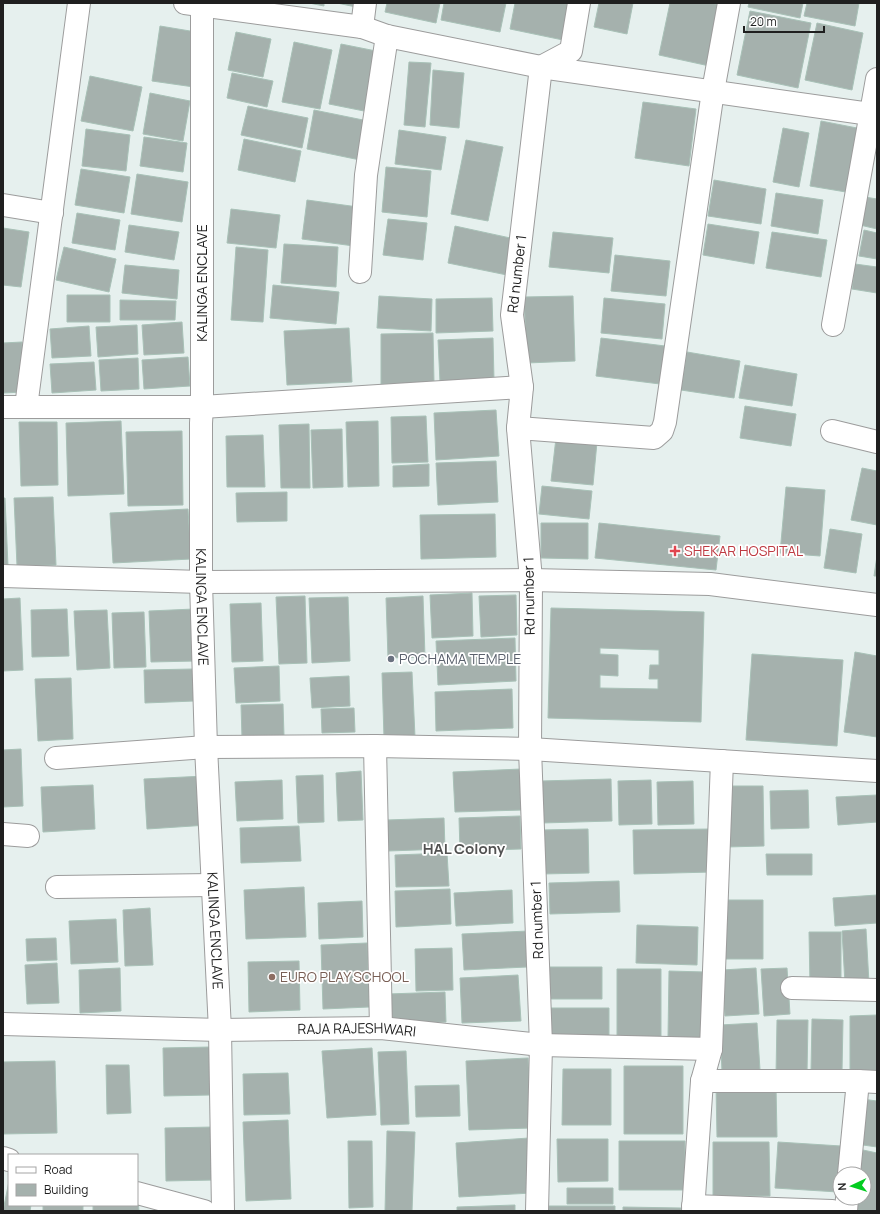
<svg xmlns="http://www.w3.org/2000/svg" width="880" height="1214" font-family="Manrope,sans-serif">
<rect width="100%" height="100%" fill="#e6f0ee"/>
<path fill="#a5b1ad" stroke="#a8c1b7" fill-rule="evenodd" d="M309,3H324V6Z
M337,3H357L356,7Z
M387,3H440L436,23L385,12Z
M444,3H506L500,32L441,20Z
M515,3H570L563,40L510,29Z
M599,3H633L627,34L594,27Z
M670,3H711L727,6L714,67L659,55Z
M749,3H803L800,18L748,7Z
M807,3H859L855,26L804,16Z
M750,11L811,23L798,88L737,75Z
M817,23L863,33L852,90L805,80Z
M160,26L202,33L194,87L152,81Z
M236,32L271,39L263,77L228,70Z
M294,42L332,50L320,109L282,102Z
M341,44L381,52L369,112L329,104Z
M409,62L431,63L425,127L404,125Z
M433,70L464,73L459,128L430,125Z
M232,73L273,81L267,107L227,98Z
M90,76L142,87L133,131L81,121Z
M150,93L190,101L183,141L143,134Z
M643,102L696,109L689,166L635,158Z
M248,106L308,118L302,148L241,135Z
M314,110L368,121L360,160L307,149Z
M821,121L857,128L846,192L810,186Z
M783,128L809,133L799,187L773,182Z
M86,129L130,135L126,171L82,166Z
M399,130L446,137L441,170L395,164Z
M144,137L187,143L183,172L140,166Z
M244,139L301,151L295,182L238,170Z
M466,140L503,147L488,221L451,214Z
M386,167L431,171L427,217L382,212Z
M81,169L130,177L124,213L75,205Z
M137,174L188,182L182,222L131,214Z
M714,180L766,189L761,224L708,216Z
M776,193L823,200L818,234L771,226Z
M865,197L877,199V229L860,225Z
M307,200L358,207L354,246L302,239Z
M231,209L280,215L276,248L227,243Z
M77,213L120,220L115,250L72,243Z
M388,219L427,223L423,260L383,255Z
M708,224L759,232L754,264L703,255Z
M129,225L179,232L174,260L125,252Z
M455,226L515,239L507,275L448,263Z
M3,228L29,232L21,287L3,285Z
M864,230L877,233V259L859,256Z
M553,232L613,238L609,273L549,267Z
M772,232L827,240L821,277L766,268Z
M284,244L338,247L336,287L281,283Z
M64,247L116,259L109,292L56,280Z
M236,247L268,250L263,322L231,320Z
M615,255L670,261L666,296L611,291Z
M855,264L877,267V293L852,289Z
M125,265L179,270L177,299L122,293Z
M273,285L339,292L336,324L270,318Z
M67,295H110V322H67Z
M379,296L432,299L431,331L377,328Z
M573,296L575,361L527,363L524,297Z
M492,298L493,331L436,333V299Z
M604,298L665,304L662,339L601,333Z
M120,300L176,301L175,320H120Z
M182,322L184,353L144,355L142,325Z
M137,325L138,354L98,357L96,327Z
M89,326L91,356L52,358L50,329Z
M349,328L352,382L287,385L284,331Z
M433,333L434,383L381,384V334Z
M493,338L494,380L440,382L438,340Z
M601,338L665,346L660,384L596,376Z
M22,342L24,392L3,393V343Z
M687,352L740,361L734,398L681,390Z
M188,357L190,386L144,389L142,360Z
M138,358L139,389L101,391L99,360Z
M94,362L96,390L52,393L50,364Z
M745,365L797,374L792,406L739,398Z
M745,406L796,414L791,446L740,438Z
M496,410L499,456L436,460L434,413Z
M426,416L428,462L392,463L391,417Z
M121,421L124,494L68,496L66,423Z
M378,421L379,486L348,487L346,422Z
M19,422H57L58,485L21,486Z
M309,424L310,488H281L279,425Z
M342,429L343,487L313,488L311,430Z
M182,431L183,505L128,506L126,432Z
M263,435L265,487H227L226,436Z
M556,438L597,442L593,485L551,481Z
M496,461L498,502L438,505L436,463Z
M429,464V486L393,487V466Z
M862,468L877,471V525L851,520Z
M542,486L592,491L589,519L539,514Z
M786,487L825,490L820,556L780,553Z
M287,492V521L237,522L236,493Z
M53,497L56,565L17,566L14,498Z
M3,498H5L8,566L3,567Z
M188,509L191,559L113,563L110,513Z
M495,514L496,557L421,559L420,515Z
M541,523H588V559L541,558Z
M599,523L720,536L716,570L595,558Z
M830,529L862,534L856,573L824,568Z
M877,556V576H874Z
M472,593L473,636L432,638L430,595Z
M516,595L517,635L481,637L479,596Z
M305,596L307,663L279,664L276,597Z
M423,596L425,657L388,658L386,598Z
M348,597L350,661L312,663L309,598Z
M20,598L23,670L3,671V599Z
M261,603L263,661L232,662L230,604Z
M551,608L704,612L701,722L548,718ZM600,648L659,650V665H650L649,679H658V689L600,688V675L618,676V655L600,654Z
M67,609L69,656L32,657L31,610Z
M194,609L196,661L151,662L149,611Z
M107,610L110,668L77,670L74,611Z
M144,612L146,667L114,668L112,613Z
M515,638L516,681L438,685L436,641Z
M855,652L877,656V737L844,732Z
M752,654L843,660L837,746L746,740Z
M279,666L280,701L236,703L234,668Z
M193,669L194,701L145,703L144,670Z
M412,672L415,737L384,738L382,673Z
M349,676L350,706L312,708L310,678Z
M71,678L73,739L38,741L35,679Z
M512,689L513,728L436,731L435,692Z
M283,704L284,736L242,738L241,705Z
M354,708L355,732L322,733L321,709Z
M21,749L23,806L3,807V750Z
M521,769L523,810L455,812L453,772Z
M361,771L363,820L338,821L336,773Z
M323,775L324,822L298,823L296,776Z
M205,776L208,825L147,829L144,779Z
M611,779L612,821L542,823L541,781Z
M282,780L283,819L237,821L235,782Z
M651,780L652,824L619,825L618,781Z
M693,781L694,824L658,825L657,782Z
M93,785L95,829L43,832L41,787Z
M726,786H763L764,846L727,847Z
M808,790L809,828L771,829L770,791Z
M877,795V822L838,825L836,797Z
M520,816L521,849L460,851L459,818Z
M444,818L445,849L388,851L387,820Z
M299,826L301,861L241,863L240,828Z
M588,829L589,873L542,874L541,830Z
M711,829L712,872L634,874L633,830Z
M447,853L449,886L396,887L395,855Z
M766,854H812V875H767Z
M619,881L620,912L550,914L549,883Z
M304,887L306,937L246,939L244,890Z
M450,889L451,924L396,927L395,891Z
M512,890L513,923L456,926L454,893Z
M877,895V923L835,926L833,898Z
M720,900H763V959H720Z
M362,901L363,937L319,939L318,903Z
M150,908L153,965L125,966L123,910Z
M116,919L118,962L71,964L69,921Z
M637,925L698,927L697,965L636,963Z
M866,929L869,983L845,984L842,931Z
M528,931L527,967L464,970L462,934Z
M809,932H841V985L810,986Z
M56,938L57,960L27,961L26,939Z
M367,943L369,1007L323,1009L321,945Z
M452,948L453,990L416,991L415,949Z
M299,961L300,1010L249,1012L248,962Z
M57,963L59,1003L27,1004L25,965Z
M547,967H602V999H547Z
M120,968L121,1011L80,1013L79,970Z
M756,968L759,1014L725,1016L722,970Z
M787,968L790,1014L764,1016L761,969Z
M617,969H661V1040H617Z
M669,971L705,972L704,1038L668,1037Z
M518,975L521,1021L462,1023L460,978Z
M445,992L446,1022L389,1024L388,994Z
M550,1008H609V1040H550Z
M877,1015V1079H850V1016Z
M812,1019L843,1020L842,1072L811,1071Z
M777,1020H808L807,1074H776Z
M757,1023L760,1070L722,1072L720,1025Z
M210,1047V1095L164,1096L163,1048Z
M372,1048L376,1115L327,1118L322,1051Z
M406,1051L409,1124L381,1125L378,1052Z
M528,1058L531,1128L469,1130L466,1061Z
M55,1061L57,1133L3,1134V1062Z
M106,1065H129L131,1113L107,1114Z
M624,1066H683V1134H624Z
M563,1069H611V1125H562Z
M288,1073L290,1114L244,1115L243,1074Z
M459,1085L460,1116L416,1117L415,1086Z
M716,1086H776L777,1137H717Z
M862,1099L877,1101V1147L856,1144Z
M288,1120L291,1199L246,1201L243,1122Z
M213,1127L215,1180L166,1181L165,1128Z
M387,1131L415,1132L412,1211H385Z
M529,1138L532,1193L459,1197L456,1143Z
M557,1139H608V1181L558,1182Z
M348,1141H372L373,1207L349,1208Z
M619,1141H685V1190H619Z
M713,1142H769L770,1196H713Z
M778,1142L841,1146L838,1192L775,1188Z
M863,1150L877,1153V1211L855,1210L856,1198H864V1174H860Z
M9,1181V1205H31L30,1211H3Z
M567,1188H613V1204H567Z
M137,1199H138L139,1211H93V1205H137Z
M515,1205V1211H457V1207Z
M43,1206H83V1211H43Z
M545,1206H615V1211H545Z
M623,1207L681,1208V1211H623Z"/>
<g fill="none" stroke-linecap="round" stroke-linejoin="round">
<defs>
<g id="minor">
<path d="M185,3L362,27L387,36L541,67L877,115"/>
<path id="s1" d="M202,3V407L201,423V582L206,747L220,1030L223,1211"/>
<path d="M362,27L365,3"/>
<path d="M3,205L52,213"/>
<path d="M360,272L366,175L387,36"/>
<path d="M833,325L877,79"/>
<path d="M3,407H202L522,387"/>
<path d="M26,407L79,3"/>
<path d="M518,428L654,438L662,431L665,422L713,91L729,3"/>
<path d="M832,431L877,442"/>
<path d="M3,576L201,582L531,580L710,584L877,605"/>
<path d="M375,746L381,1028"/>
<path d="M56,758L206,747L375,746L530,749L877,771"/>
<path d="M3,834L28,836"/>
<path d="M57,887L212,885"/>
<path d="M792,988L877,990"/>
<path id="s2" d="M3,1024L220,1030L381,1028L541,1045L711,1049"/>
<path d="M702,1081H858L877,1082"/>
<path d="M3,1158L9,1160"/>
<path d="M849,1174L858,1081"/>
<path d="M137,1193L204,1211"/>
<path d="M693,1206L832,1211"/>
<path id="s3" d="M537,1211L541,1045L530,749L531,580L518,428L522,387L512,315L541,67L571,51L579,3"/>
<path d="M693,1211L702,1081L711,1049L722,761"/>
<path d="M846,1211L847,1198"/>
</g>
</defs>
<use href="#minor" stroke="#9c9c9c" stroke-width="24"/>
<use href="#minor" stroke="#fff" stroke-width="22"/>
</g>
<path fill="#e0444e" stroke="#fff" stroke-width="1.5" d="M673 545h4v4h4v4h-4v4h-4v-4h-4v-4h4z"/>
<circle fill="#6b7280" stroke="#fff" stroke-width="1.5" cx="391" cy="659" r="4"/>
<circle fill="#8d6e63" stroke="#fff" stroke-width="1.5" cx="272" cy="977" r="4"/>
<g text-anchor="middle" stroke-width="3.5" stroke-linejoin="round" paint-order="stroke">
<g font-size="14" fill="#1f1f1f" stroke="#fff">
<text dy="5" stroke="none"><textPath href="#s3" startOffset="939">Rd number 1</textPath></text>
<text transform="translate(202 283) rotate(-90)" y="5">KALINGA ENCLAVE</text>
<text transform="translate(529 596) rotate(-91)" y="5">Rd number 1</text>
<text dy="5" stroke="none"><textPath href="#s1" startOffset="604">KALINGA ENCLAVE</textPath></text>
<text transform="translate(537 920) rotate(-92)" y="5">Rd number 1</text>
<text dy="5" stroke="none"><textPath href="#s1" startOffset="928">KALINGA ENCLAVE</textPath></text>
<text dy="5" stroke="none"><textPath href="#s2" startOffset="354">RAJA RAJESHWARI</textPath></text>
</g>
<g font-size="14" fill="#be3a42" stroke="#fff" text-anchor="start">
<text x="684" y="556">SHEKAR HOSPITAL</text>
</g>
<g font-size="14" fill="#5b616d" stroke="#fff" text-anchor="start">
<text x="399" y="664">POCHAMA TEMPLE</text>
</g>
<g font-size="14" fill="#785e54" stroke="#fff" text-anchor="start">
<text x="280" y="982">EURO PLAY SCHOOL</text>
</g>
<g font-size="15" font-weight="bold" fill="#525252" stroke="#fff">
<text x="464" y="854">HAL Colony</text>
</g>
</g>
<rect width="880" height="1214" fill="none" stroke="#1f1f1f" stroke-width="8"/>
<rect x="8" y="1154" width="130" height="52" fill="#ffffff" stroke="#a5a5a5"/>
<rect x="16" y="1167" width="20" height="6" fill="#ffffff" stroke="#a5a5a5"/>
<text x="44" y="1174" font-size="12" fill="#1f1f1f">Road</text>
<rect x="16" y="1184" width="20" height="12" fill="#a5b1ad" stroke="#a5a5a5"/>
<text x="44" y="1194" font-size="12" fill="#1f1f1f">Building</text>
<g transform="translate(852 1186) rotate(266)"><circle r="19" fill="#ffffff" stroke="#a5a5a5"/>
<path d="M0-3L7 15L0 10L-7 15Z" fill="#03cc20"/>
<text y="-6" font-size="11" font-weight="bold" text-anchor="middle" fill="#1f1f1f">N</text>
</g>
<path d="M744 26v6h80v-6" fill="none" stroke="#1f1f1f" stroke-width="2"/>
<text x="750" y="26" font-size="12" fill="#1f1f1f" stroke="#ffffff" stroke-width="3" paint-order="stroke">20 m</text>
</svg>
